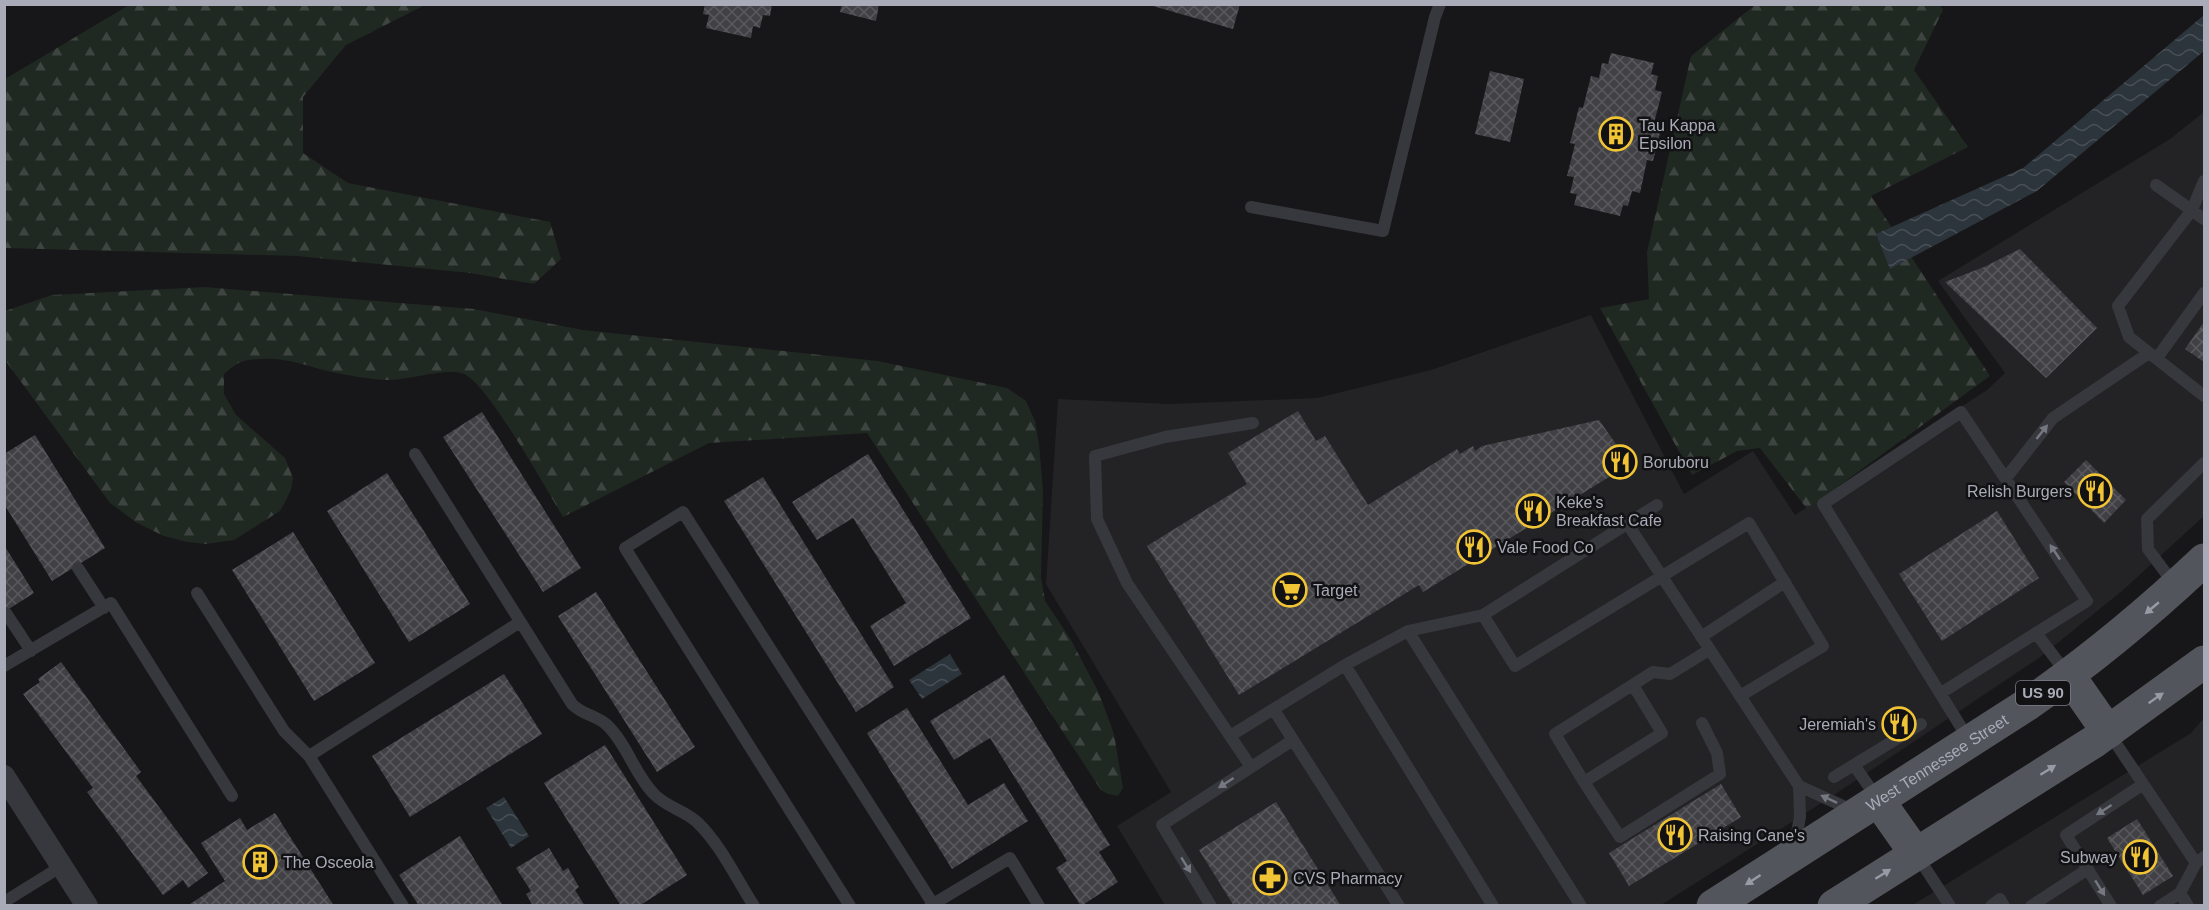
<svg xmlns="http://www.w3.org/2000/svg" width="2209" height="910" font-family="Arial,sans-serif">
<defs>
<pattern id="forest-firs" width="22" height="20" patternUnits="userSpaceOnUse" patternTransform="scale(1.5)"><rect width="22" height="20" fill="#202822"/><path d="M5 1l3.5 6h-7zM16 11l3.5 6h-7z" fill="#3e4440"/></pattern>
<pattern id="water-waves" width="16" height="10" patternUnits="userSpaceOnUse" patternTransform="scale(1.5)"><rect width="16" height="10" fill="#2c343c"/><path d="M0 5q4-4 8 0t8 0" fill="none" stroke="#484f56"/></pattern>
<pattern id="building-cross-hatch" width="8" height="8" patternUnits="userSpaceOnUse" patternTransform="scale(1.5)"><rect width="8" height="8" fill="#414145"/><path d="M0 0l8 8M0 8l8-8" fill="none" stroke="#5a5a5e"/></pattern>
</defs>
<rect width="100%" height="100%" fill="#171618"/>
<path fill="#232225" d="M2204,112V516L2122,591L2039,658L1831,797L1661,905H1165L1117,826L1171,792L1046,584L1058,399L1169,404L1317,398L1431,370L1591,315L1684,494L1753,451L1795,515L1987,390L2005,373L1938,281L2170,139Z
M2204,718V905L1911,906L2191,733Z"/>
<path fill="url(#forest-firs)" d="M425,5L346,45L303,97V153L348,183L550,222L561,259L534,284L470,273L297,256L5,248V79L129,5Z
M1755,5H1940L1943,10L1914,70L1968,147L1871,196L1990,376L1807,509L1760,448L1737,451L1692,475L1600,308L1649,299L1647,252L1691,56Z
M205,287L474,309L583,330L878,361L1007,388L1026,401L1035,421L1039,444L1043,490L1041,577L1045,601L1070,638L1099,693L1114,734L1123,788L1118,796L1108,794L1101,790L867,433L709,443L563,517C547,490 487,383 464,374C447,367 407,381 386,380C367,379 346,375 327,371C305,365 284,357 260,359C241,360 238,362 224,374V394L236,415L285,458L293,478L291,490L280,511L234,540L206,544L187,542L164,536L137,523L110,503L5,360V311L52,295Z"/>
<path fill="url(#water-waves)" d="M2204,15V51L2037,191L1890,269L1876,234L2023,168Z
M950,654L962,674L922,699L909,680Z
M504,797L529,836L511,848L486,808Z"/>
<path fill="url(#building-cross-hatch)" d="M705,4H772L770,16L763,15L760,28L753,26L751,38L706,28L709,15L703,14Z
M842,4H879L876,21L840,12Z
M1146,4H1240L1233,29Z
M1611,53L1654,63L1651,74L1658,76L1655,90L1662,92L1654,123L1662,125L1653,161L1647,160L1640,193L1632,191L1628,206L1623,205L1620,216L1574,205L1577,194L1570,193L1574,177L1567,176L1575,144L1570,143L1579,107L1583,108L1591,76L1599,78L1602,63L1608,64Z
M1490,71L1524,79L1510,142L1475,134Z
M2020,249L2097,328L2046,378L1945,282L1984,267Z
M2204,322V362L2185,349Z
M1298,411L1316,441L1325,436L1368,505L1457,449L1460,454L1473,446L1475,451L1482,446L1599,420L1630,464L1423,592L1419,585L1239,695L1147,546L1247,484L1228,453Z
M482,412L581,568L543,592L443,437Z
M35,435L105,548L52,581L4,504V454Z
M868,454L971,618L894,666L870,626L906,603L853,518L817,540L792,502Z
M2086,460L2126,500L2104,523L2064,482Z
M387,473L470,604L409,642L327,511Z
M763,477L894,687L856,712L724,501Z
M1997,511L2039,578L1942,641L1899,574Z
M293,532L375,663L314,701L232,570Z
M4,545L34,593L4,612Z
M596,592L695,747L657,772L558,616Z
M61,662L141,772L136,776L208,873L188,888L183,880L163,895L87,792L93,788L23,694L40,682L38,679Z
M504,674L542,734L410,817L372,756Z
M1004,675L1110,845L1099,852L1118,882L1081,906L1056,868L1067,861L990,738L954,760L930,721Z
M907,708L968,805L1004,783L1028,821L952,869L867,733Z
M605,745L687,875L639,906H621L544,783Z
M1721,784L1741,817L1629,886L1609,853Z
M1276,802L1341,906H1234L1199,850Z
M275,813L334,906H187L225,881L201,843L240,818L247,830Z
M2137,819L2173,876L2143,895L2107,838Z
M460,836L503,906H419L399,875Z
M549,848L563,871L568,868L579,887L575,890L585,906H533L526,894L531,891L516,868Z"/>
<g fill="none" stroke-linecap="round" stroke-linejoin="round">
<path stroke="#37383d" stroke-width="12" d="M2204,181L2192,210L2118,306L2129,337L2204,396
M2156,185L2204,219
M1251,207L1383,231L1435,17L1440,4
M2157,358L2204,293
M415,454L572,704C582,715 596,715 607,725C627,744 635,775 654,794C666,807 684,810 697,822C721,845 736,878 754,906
M2006,478L2053,418L2149,353
M1627,523L1799,786L1800,817L1794,848
M78,568L104,608
M2174,584L2148,549L2147,519L2204,463
M197,593L284,731L309,756L403,906
M6,613L31,651
M1483,615L1515,666L1749,523L1823,646L1740,696
M1408,631L1581,906
M2036,633L2068,675
M1701,637L1785,582
M1345,665L1493,906
M4,666L111,603L232,796
M1633,685L1662,733L1584,782L1555,734L1653,672L1670,674L1709,650
M1941,693L2087,601L1961,412L1823,504L1969,740
M1274,710L1399,906
M2109,733L2196,863
M1230,736L1345,665L1408,631L1483,615L1657,505
M309,756L520,622
M1854,765L1877,798
M1251,767L1127,583L1097,519L1095,456L1165,437L1253,423
M1834,777L1921,724
M1584,782L1620,837L1720,774L1717,753L1702,723
M1799,786L1854,811
M1916,854L1950,906
M2180,893L2188,906
M4,902L62,866
M850,906L625,548L683,512L933,904
M930,906L1010,858L1039,906
M1211,906L1162,825L1293,740
M1991,906L2000,899L2004,906
M2031,906L2088,869
M2111,906L2066,835L2142,785
M2160,906L2180,893L2196,863L2204,857"/>
<path stroke="#37383d" stroke-width="22" d="M4,776L87,906"/>
<g stroke="#53555c" stroke-width="33">
<path d="M2069,676L2108,732"/>
<path d="M1878,800L1916,854"/>
<path id="s1" d="M1713,906L2028,704C2091,660 2149,612 2204,560"/>
<path d="M1834,906L2095,741L2204,662"/>
</g>
</g>
<defs><path id="oneway-solid" d="M-6-.8H1V-3.2L6.5 0L1 3.2V.8H-6Z" transform="scale(1.5)"/></defs>
<g fill="#767881">
<use href="#oneway-solid" transform="translate(2042 432) rotate(-52)"/>
<use href="#oneway-solid" transform="translate(2055 552) rotate(-124)"/>
<use href="#oneway-solid" transform="translate(1226 783) rotate(147)"/>
<use href="#oneway-solid" transform="translate(1829 799) rotate(-155)"/>
<use href="#oneway-solid" transform="translate(2104 810) rotate(147)"/>
<use href="#oneway-solid" transform="translate(1186 865) rotate(58)"/>
<use href="#oneway-solid" transform="translate(2100 888) rotate(58)"/>
</g>
<g fill="#989ba6">
<use href="#oneway-solid" transform="translate(2152 608) rotate(140)"/>
<use href="#oneway-solid" transform="translate(2156 698) rotate(-35)"/>
<use href="#oneway-solid" transform="translate(2048 770) rotate(-32)"/>
<use href="#oneway-solid" transform="translate(1883 874) rotate(-32)"/>
<use href="#oneway-solid" transform="translate(1753 880) rotate(147)"/>
</g>
<defs>
<symbol id="building-ring" viewBox="-11 -11 22 22"><circle r="9.5" fill="#121113" stroke="#f1c436" stroke-width="1.5"/><path d="M-4-6H4V6H1V3H-1V6H-4ZM-2.5-4.3h1.7v1.8h-1.7ZM.8-4.3h1.7v1.8H.8ZM-2.5-1h1.7V.8h-1.7ZM.8-1h1.7V.8H.8Z" fill="#f1c436"/></symbol>
<symbol id="restaurant-ring" viewBox="-11 -11 22 22"><circle r="9.5" fill="#121113" stroke="#f1c436" stroke-width="1.5"/><path d="M-5-6h1v4h1v-4h1v4h1v-4h1v5L-1.5 .5V6h-2V.5L-5-1ZM5-6V6H3V1.5H1.5Q1.5-4 5-6Z" fill="#f1c436"/></symbol>
<symbol id="supermarket-ring" viewBox="-11 -11 22 22"><circle r="9.5" fill="#121113" stroke="#f1c436" stroke-width="1.5"/><path d="M-6-5.5h2.5l.6 2H6L4.5 2H-2.5L-4.4-4H-6ZM-1.5 3.2a1.3 1.3 0 1 0 .1 0ZM3 3.2a1.3 1.3 0 1 0 .1 0Z" fill="#f1c436"/></symbol>
<symbol id="pharmacy-ring" viewBox="-11 -11 22 22"><circle r="9.5" fill="#121113" stroke="#f1c436" stroke-width="1.5"/><path d="M-2-6h4v4h4v4h-4v4h-4v-4h-4v-4h4Z" fill="#f1c436"/></symbol>
</defs>
<g fill-rule="evenodd">
<use href="#building-ring" x="1597" y="115" width="38" height="38"/>
<use href="#restaurant-ring" x="1601" y="443" width="38" height="38"/>
<use href="#restaurant-ring" x="2076" y="472" width="38" height="38"/>
<use href="#restaurant-ring" x="1514" y="492" width="38" height="38"/>
<use href="#restaurant-ring" x="1455" y="528" width="38" height="38"/>
<use href="#supermarket-ring" x="1271" y="571" width="38" height="38"/>
<use href="#restaurant-ring" x="1880" y="705" width="38" height="38"/>
<use href="#restaurant-ring" x="1656" y="816" width="38" height="38"/>
<use href="#restaurant-ring" x="2121" y="838" width="38" height="38"/>
<use href="#building-ring" x="241" y="843" width="38" height="38"/>
<use href="#pharmacy-ring" x="1251" y="859" width="38" height="38"/>
</g>
<g text-anchor="middle" stroke-width="5" stroke-linejoin="round" paint-order="stroke">
<rect fill="#121113" stroke="#7c7e86" stroke-width="1.5" x="2016" y="681" width="54" height="24" rx="4.5"/>
<g font-size="15" font-weight="bold" fill="#a9acb8">
<text x="2043" y="698">US 90</text>
</g>
<g font-size="16" fill="#a9acb8" stroke="#121113" text-anchor="start">
<text x="1639" y="131">Tau Kappa<tspan x="1639" dy="18">Epsilon</tspan></text>
<text x="1643" y="468">Boruboru</text>
<text x="2072" y="497" text-anchor="end">Relish Burgers</text>
<text x="1556" y="508">Keke's<tspan x="1556" dy="18">Breakfast Cafe</tspan></text>
<text x="1497" y="553">Vale Food Co</text>
<text x="1313" y="596">Target</text>
<text x="1876" y="730" text-anchor="end">Jeremiah's</text>
<text x="1698" y="841">Raising Cane's</text>
<text x="2117" y="863" text-anchor="end">Subway</text>
<text x="283" y="868">The Osceola</text>
<text x="1293" y="884">CVS Pharmacy</text>
</g>
<g font-size="16" fill="#a9acb8" stroke="#121113">
<text dy="6" stroke="none"><textPath href="#s1" startOffset="266">West Tennessee Street</textPath></text>
</g>
</g>
<rect width="2209" height="910" fill="none" stroke="#a9acb8" stroke-width="12"/>
</svg>
